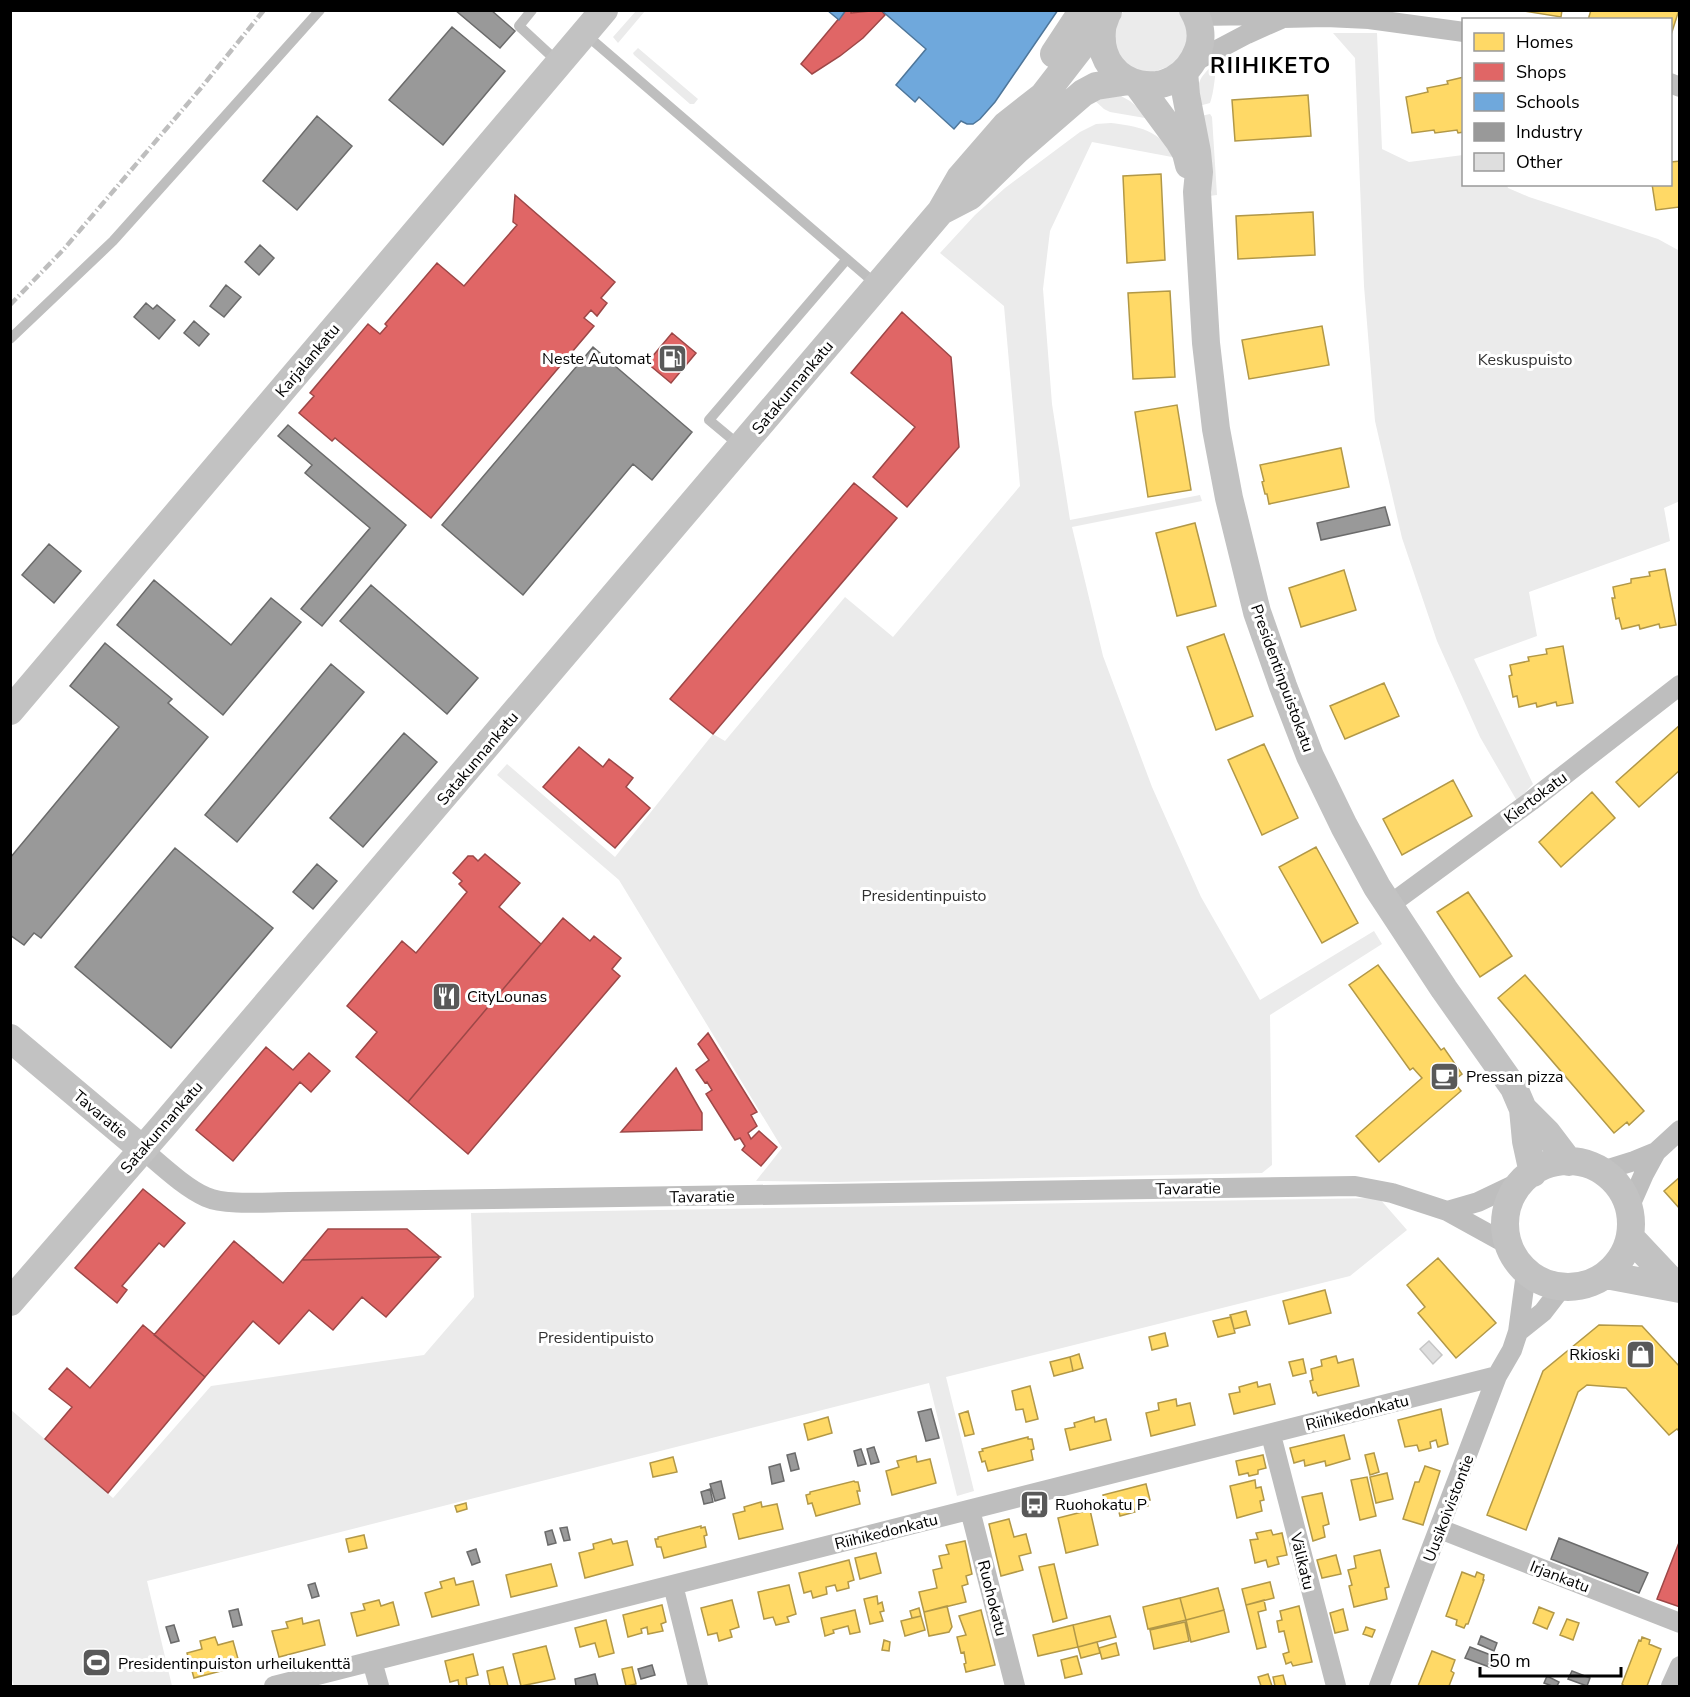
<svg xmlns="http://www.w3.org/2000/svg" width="1690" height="1697" font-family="'Nunito Sans',sans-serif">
<rect width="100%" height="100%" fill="#fff"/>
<path fill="#ebebeb" d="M636,11H645L618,43L613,37Z
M1124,11H1180L1191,32L1184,61L1142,76L1118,58C1115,40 1109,24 1124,11Z
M1333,33H1377L1382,149L1409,162L1463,155L1464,184L1507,185L1508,188L1529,197L1658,239L1678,250L1679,248L1680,501L1664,508L1670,541L1529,592L1537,636L1474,659L1533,784L1517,801L1480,737L1437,641L1402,538L1375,421L1364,286L1355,58Z
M638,48L698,99L694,104H690L634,55L633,53Z
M1217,62C1215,74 1214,93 1210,103L1195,107C1199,82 1196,79 1217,62Z
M1121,96L1130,101L1149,117L1145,118L1110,112L1104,109L1092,98Z
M1210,114L1212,117L1217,195L1209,196L1196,117Z
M1111,123C1136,126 1163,130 1172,157L1092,142L1050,231L1043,289L1052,404L1070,520L1200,495L1202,501L1072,527L1103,656L1152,787L1201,897L1260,1000L1374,931L1382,944L1270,1015L1272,1165L1262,1173L836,1182L756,1181L782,1148L619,880L497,775L507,764L615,857L713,734L725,741L845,597L893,637L1020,486L1004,306L940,253L975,215L1005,188L1080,132L1096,124Z
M1379,1198L1407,1230L1350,1276L946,1377L974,1491L957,1496L929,1383L147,1581L172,1686H14L10,1674V1409L113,1498L211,1386L424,1355L474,1297L471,1213Z"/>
<path fill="#ffd966" stroke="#b29847" stroke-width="1.5" d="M1518,10H1562L1561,17Z
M1591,10H1679L1670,38V20H1588Z
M1464,77V132L1458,133L1457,130L1435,133L1434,130L1412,133L1406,97L1428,92L1427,88L1448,84L1447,81Z
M1308,95L1311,136L1235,141L1232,100Z
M1680,161V210L1679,207L1656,210L1652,184H1670L1671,162Z
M1161,174L1165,260L1127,263L1123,176Z
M1313,212L1315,255L1238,259L1236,216Z
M1170,291L1175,377L1133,379L1128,293Z
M1322,326L1329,365L1249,379L1242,340Z
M1177,405L1191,490L1148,497L1135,412Z
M1341,448L1349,487L1269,504L1267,494H1265L1262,482L1264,481L1260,465Z
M1195,523L1216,606L1177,616L1156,533Z
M1665,569L1676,625L1660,628L1659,624L1640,629L1639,625L1622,629L1619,618L1616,619L1612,598H1615L1613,587L1631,583V579L1650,576L1649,572Z
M1344,570L1356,610L1301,627L1289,588Z
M1224,634L1253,716L1216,730L1187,647Z
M1563,646L1573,703L1557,706L1556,702L1537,707L1536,703L1519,707L1517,696L1513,697L1509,676L1512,675L1510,665L1529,661L1528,657L1547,654L1546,649Z
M1384,683L1399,716L1345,739L1330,706Z
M1680,725V770L1639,807L1616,782Z
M1264,744L1298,818L1262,835L1228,760Z
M1453,780L1472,816L1402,855L1383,819Z
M1592,792L1615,818L1561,867L1539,842Z
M1316,847L1358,923L1322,943L1279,867Z
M1468,892L1512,956L1480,977L1437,912Z
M1378,965L1441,1050L1444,1048L1462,1074L1453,1081L1461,1091L1379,1162L1356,1136L1422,1078L1413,1068L1410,1070L1349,985Z
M1525,975L1644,1111L1629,1125L1627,1122L1614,1133L1498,998Z
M1680,1177V1209L1664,1191Z
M1438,1258L1496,1323L1456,1358L1418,1313L1425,1307L1407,1285Z
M1325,1290L1331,1313L1289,1324L1283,1301Z
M1246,1311L1250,1325L1234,1329L1230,1315Z
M1231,1317L1235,1333L1218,1337L1213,1321Z
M1599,1325L1642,1326L1680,1367V1432L1677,1429L1669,1435L1626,1388L1587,1385L1578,1392L1526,1530L1487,1515L1543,1371Z
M1165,1333L1168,1346L1152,1350L1149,1337Z
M1079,1354L1083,1368L1073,1371L1070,1357Z
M1336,1356L1338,1363L1353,1359L1359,1386L1318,1396L1316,1392L1313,1393L1310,1381L1313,1380L1311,1369L1322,1366L1321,1360Z
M1070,1357L1073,1371L1054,1376L1050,1362Z
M1303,1359L1306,1373L1293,1376L1289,1362Z
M1257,1382L1258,1387L1270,1384L1275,1404L1234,1414L1229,1394L1240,1392L1239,1387Z
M1030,1386L1038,1419L1026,1422L1023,1409L1016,1410L1012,1391Z
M1176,1399L1177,1406L1190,1403L1195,1425L1151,1436L1146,1413L1159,1410L1158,1403Z
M1441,1409L1448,1444L1438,1447L1436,1440L1430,1442L1431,1448L1419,1451L1417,1445L1405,1447L1398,1420Z
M968,1411L974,1434L965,1436L959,1414Z
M828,1417L832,1433L808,1440L804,1424Z
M1094,1417L1095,1422L1106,1419L1111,1440L1070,1450L1065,1429L1075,1427L1074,1423Z
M1344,1435L1350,1459L1326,1466L1325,1461L1305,1466L1304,1460L1294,1463L1290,1448Z
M1028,1437V1439H1032L1034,1449L1031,1450L1033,1460L988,1471L985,1461L982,1462L979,1452L983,1451L982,1449Z
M1374,1453L1379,1472L1370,1475L1365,1455Z
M1263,1455L1266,1468L1258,1470V1474L1249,1476L1248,1473L1239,1475L1236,1461Z
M916,1456L917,1462L930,1459L936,1483L892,1495L886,1471L899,1467L897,1461Z
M673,1457L677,1472L653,1477L650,1463Z
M1425,1466L1440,1471L1423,1525L1403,1519L1415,1482H1419Z
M1387,1473L1393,1499L1376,1503L1370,1477Z
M1367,1477L1376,1516L1360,1520L1351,1480Z
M1255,1480L1256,1488L1261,1487L1264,1500L1260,1501L1262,1511L1237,1518L1230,1486Z
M854,1481L855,1482H858L860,1491H857L860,1504L816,1516L812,1503L808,1504L806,1495L810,1494V1492Z
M1146,1484L1150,1500H1147L1148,1506L1135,1509V1512L1120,1516L1118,1508L1107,1510L1103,1495Z
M1322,1493L1329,1524L1323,1526L1325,1537L1313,1541L1302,1497Z
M761,1502L762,1507L777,1504L783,1529L739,1539L733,1514L745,1511L744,1507Z
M466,1503L467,1509L457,1512L455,1506Z
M1090,1510L1098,1545L1066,1553L1058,1518Z
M1009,1519L1014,1537L1026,1534L1031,1553L1019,1556L1023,1570L1001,1576L989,1524Z
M701,1526V1528L705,1527L707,1535L704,1536L706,1547L664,1558L661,1547H657L655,1539H658V1537Z
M1271,1530L1273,1535L1282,1533L1287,1555L1277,1557L1279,1564L1268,1567L1266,1560L1255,1563L1250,1540L1258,1539L1256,1533Z
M364,1535L367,1548L349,1552L346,1539Z
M611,1539L613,1544L627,1541L633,1565L585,1578L579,1553L594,1549L593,1544Z
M965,1541L972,1574L966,1576L968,1584L962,1586L966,1602L924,1612L919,1592L937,1588L933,1570L942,1568L939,1556L949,1554L946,1545Z
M1380,1550L1389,1587L1385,1588L1387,1599L1354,1607L1349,1586L1352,1585L1348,1570L1356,1568L1354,1556Z
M876,1553L881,1573L860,1579L855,1558Z
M1336,1555L1341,1574L1322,1578L1317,1560Z
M849,1560L854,1580L848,1582L849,1588L837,1591L835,1585L826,1587L827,1594L813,1598L811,1591L804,1593L799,1573Z
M551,1564L557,1586L511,1597L506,1575Z
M1054,1564L1067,1618L1053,1622L1039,1567Z
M1462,1572L1475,1577L1477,1572L1484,1575L1483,1580H1484L1468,1624H1466L1464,1628L1456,1625L1457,1620L1446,1616Z
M454,1578L456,1585L473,1581L479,1605L432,1617L425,1593L442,1588L440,1582Z
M1270,1582L1274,1598L1246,1605L1242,1589Z
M789,1585L796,1614L787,1617L789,1622L776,1625L773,1617L764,1619L758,1592Z
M1218,1588L1224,1610L1186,1620L1180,1598Z
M877,1596L878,1604L882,1602L884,1611L880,1612L883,1621L870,1624L864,1599Z
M1180,1598L1186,1620L1148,1629L1143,1607Z
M379,1600L381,1606L393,1602L399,1625L357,1636L351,1613L365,1610L363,1604Z
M732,1600L739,1627L730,1630L732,1637L719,1641L717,1633L708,1635L701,1608Z
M1264,1600L1266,1610L1258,1612L1266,1647L1257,1649L1246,1605Z
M662,1605L666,1622L661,1624L663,1631L648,1634L647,1627L641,1629L642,1633L628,1637L623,1615Z
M947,1606L952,1627L949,1632L929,1636L924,1612Z
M1299,1606L1312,1662L1293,1666L1291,1662L1286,1664L1283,1654L1289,1652L1284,1631L1279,1632L1277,1621L1282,1620L1280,1611Z
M1539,1607L1554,1613L1547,1629L1533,1623Z
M919,1608L921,1616L912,1618L910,1611Z
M1343,1609L1348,1630L1335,1633L1330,1613Z
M855,1610L860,1632L850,1634L848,1626L833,1630L834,1633L825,1636L821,1618Z
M981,1610L995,1665L966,1672L964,1664L966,1663L964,1652L961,1653L957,1637L966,1635L959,1616Z
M1224,1610L1229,1632L1191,1642L1186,1620Z
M921,1616L925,1630L905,1636L901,1621Z
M1110,1616L1116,1637L1078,1647L1073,1625Z
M302,1618L303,1624L319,1620L325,1645L279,1657L272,1631L288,1628L286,1622Z
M1567,1619L1579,1623L1573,1640L1560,1635Z
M606,1620L614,1653L599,1657L595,1643L580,1647L575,1628Z
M1185,1622L1189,1641L1154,1649L1150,1630Z
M1073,1625L1078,1647L1038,1656L1033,1635Z
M1366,1627L1375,1630L1372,1637L1363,1634Z
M215,1637L218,1645L233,1641L240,1666L194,1678L187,1653L202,1649L200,1641Z
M1642,1637L1650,1640L1649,1644L1661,1649L1647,1686H1624L1622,1684L1639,1640L1641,1641Z
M884,1640L890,1642L889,1651L882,1650Z
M1097,1642L1100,1653L1081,1658L1078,1647Z
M1116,1643L1119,1655L1102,1659L1099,1648Z
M546,1646L555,1679L521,1686L513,1654Z
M1432,1651L1455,1660L1451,1671L1454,1673L1449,1686H1418Z
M473,1654L478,1675L466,1678L467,1686H459L458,1680L450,1682L445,1661Z
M1077,1656L1082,1674L1065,1678L1061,1660Z
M503,1667L508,1686H490L487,1671Z
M632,1667L636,1684L626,1686L622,1669Z
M1268,1674L1272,1686H1261L1258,1677Z
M1283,1675L1286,1686H1275L1273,1677Z"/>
<path fill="#e06666" stroke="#9d4747" stroke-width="1.5" d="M846,10H851V13L881,10L885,15L863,38L840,56L812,74L801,64Z
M515,195L615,282L601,298L607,303L597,316L591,310L584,318L594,326L431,518L335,438L332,441L299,413L314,396L310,393L368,324L380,334L387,326L385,324L437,263L464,286L517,225L513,222Z
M902,312L951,357L959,447L907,507L873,477L915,427L851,373Z
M672,333L696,353L671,383L647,363Z
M854,483L897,518L713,734L670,699Z
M579,747L603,767L609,759L633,778L626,787L650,808L615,848L543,787Z
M485,854L520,883L499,907L541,944L408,1102L356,1057L377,1032L347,1006L402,941L416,953L467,892L459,884L462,881L453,873L468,856H473L478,861Z
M563,918L590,941L594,936L621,958L612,969L620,976L468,1154L408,1102Z
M708,1033L757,1112L751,1115L757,1126L748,1133L751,1139L759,1131L777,1147L761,1166L742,1150L745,1146L740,1138L735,1140L706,1094L712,1090L707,1082L705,1083L696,1070L709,1060L698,1044Z
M266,1047L293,1070L309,1053L330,1071L311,1092L300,1082L233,1161L196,1130Z
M676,1068L702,1113V1130L621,1132Z
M143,1189L185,1223L164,1247L159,1243L122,1286L127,1290L117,1303L75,1268Z
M328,1229H407L440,1257L302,1260Z
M234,1241L283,1283L302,1260L440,1257L386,1317L362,1297L333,1330L309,1310L279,1344L253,1321L205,1377L154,1335Z
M143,1325L205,1377L108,1493L45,1439L72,1407L49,1389L67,1368L90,1388Z
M1680,1540V1607L1657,1599Z"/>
<path fill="#6fa8dc" stroke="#4e769a" stroke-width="1.5" d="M827,10H846L839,20Z
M881,10H1058L995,102L980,119L973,124H967L961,121L954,129L919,97L915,102L896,85L926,49Z"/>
<path fill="#999" stroke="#6b6b6b" stroke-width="1.5" d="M455,10H491L515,31L500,48Z
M452,27L505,71L443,145L389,100Z
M317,116L352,146L297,210L263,181Z
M260,245L274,258L259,275L245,262Z
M226,285L241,297L224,317L210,306Z
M146,303L153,309L157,305L175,320L159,339L134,317Z
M194,321L209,334L199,346L184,333Z
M593,347L692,432L652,480L633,464L523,595L442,525Z
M288,425L406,525L322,626L301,609L370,528L305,473L312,465L278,436Z
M1385,507L1390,525L1321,540L1317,523Z
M49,544L81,571L54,603L22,575Z
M154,580L231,645L271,598L301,622L223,715L117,625Z
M371,585L478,678L447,714L340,621Z
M105,643L172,699L168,703L208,737L41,938L34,933L24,945L10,935V858L119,727L70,686Z
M331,664L364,692L237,842L205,815Z
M404,733L437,762L363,847L330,818Z
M175,848L273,928L171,1048L75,967Z
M317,864L337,881L313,909L293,892Z
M931,1409L939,1438L926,1441L918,1412Z
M874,1447L879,1462L871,1464L867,1449Z
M861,1449L866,1464L858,1466L854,1451Z
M795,1453L799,1469L791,1471L787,1455Z
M780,1464L784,1481L772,1484L769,1467Z
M721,1481L725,1498L715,1501L710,1484Z
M710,1489L713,1502L704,1504L701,1492Z
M567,1527L570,1540L564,1541L560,1528Z
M552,1530L556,1543L548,1545L545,1532Z
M1559,1538L1648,1573L1639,1593L1551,1559Z
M476,1549L480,1562L472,1565L467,1552Z
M315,1583L319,1596L312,1598L308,1585Z
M238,1609L242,1625L233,1627L229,1611Z
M174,1625L179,1641L171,1643L166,1627Z
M1481,1636L1497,1643L1494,1651L1478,1644Z
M1470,1647L1496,1657L1492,1668L1465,1658Z
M652,1665L655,1675L641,1679L638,1669Z
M1572,1671L1590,1678L1587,1686L1568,1679Z
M595,1674L598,1686H576L575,1679Z
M1547,1676L1559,1682L1557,1686H1552L1544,1683Z"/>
<path fill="#dedede" stroke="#c6c6c6" stroke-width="1.5" d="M1429,1341L1442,1355L1433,1364L1420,1349Z"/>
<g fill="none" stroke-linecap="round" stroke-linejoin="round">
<path stroke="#bebebe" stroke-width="10" d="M532,10L519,26L559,63
M584,33L877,285
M10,339L113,241L320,10
M739,445L709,420L847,259"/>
<path stroke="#bebebe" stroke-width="20" d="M1197,16L1263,15L1283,18L1326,17L1369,19L1464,32
M1194,62L1247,34L1283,18
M1670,83L1680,87
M1388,906L1531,801L1680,685
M142,1149C160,1164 185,1188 206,1197C226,1206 266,1202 289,1202L1355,1186L1392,1193L1447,1211L1505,1243
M1602,1171L1634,1161L1656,1152
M1629,1208L1644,1174L1656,1152L1680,1130
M1447,1211L1478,1202L1522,1181
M1518,1332L1543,1312L1563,1286
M1271,1435L1336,1686
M970,1510L1015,1686
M1440,1529L1680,1623
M673,1585L698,1686
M372,1661L379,1686
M274,1686L1497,1376
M1379,1686L1497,1376L1512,1350L1518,1332L1526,1273
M1671,1686L1680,1666"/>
<path stroke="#c2c2c2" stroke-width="28" d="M1107,12C1106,18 1102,24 1102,30C1096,91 1177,107 1198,50C1203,37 1200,22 1193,10
M1054,54L1083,10
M1184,72L1186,95L1197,152L1199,172L1197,192L1206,343L1216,429L1229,498L1257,612L1283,686L1310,756L1344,826L1377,887L1444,989L1514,1088L1523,1109L1526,1141L1533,1173
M1137,84L1179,141L1186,153L1189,165
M943,210L970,196L1016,151L1083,93L1096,86L1129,81
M10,711L604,10
M10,1038L142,1149
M1523,1109L1547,1133L1569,1162
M1505 1224a63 63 0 1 1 126 0a63 63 0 1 1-126 0Z
M1631,1238L1678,1288
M1606,1275L1680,1289
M10,1302L163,1126L941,211L960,178L1006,125L1043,96L1108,12"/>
<path stroke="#bebebe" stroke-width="4.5" stroke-dasharray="9 3 1.5 3" stroke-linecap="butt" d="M10,305L64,249L201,88L264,10"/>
</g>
<defs>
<symbol id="fuel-square" viewBox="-11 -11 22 22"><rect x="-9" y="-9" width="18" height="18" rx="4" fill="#595959" stroke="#fff"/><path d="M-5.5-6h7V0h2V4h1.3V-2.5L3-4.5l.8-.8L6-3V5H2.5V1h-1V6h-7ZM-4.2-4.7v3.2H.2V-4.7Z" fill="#fff"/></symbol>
<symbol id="restaurant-square" viewBox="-11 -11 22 22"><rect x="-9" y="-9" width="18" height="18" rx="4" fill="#595959" stroke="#fff"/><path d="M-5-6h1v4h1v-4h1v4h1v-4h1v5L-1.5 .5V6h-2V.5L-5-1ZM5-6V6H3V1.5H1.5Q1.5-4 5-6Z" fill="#fff"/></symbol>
<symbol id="cafe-square" viewBox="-11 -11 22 22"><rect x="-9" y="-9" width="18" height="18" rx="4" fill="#595959" stroke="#fff"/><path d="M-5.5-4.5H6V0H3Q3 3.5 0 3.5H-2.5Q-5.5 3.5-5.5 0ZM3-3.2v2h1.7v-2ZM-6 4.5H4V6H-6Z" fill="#fff"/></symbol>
<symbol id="shop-square" viewBox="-11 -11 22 22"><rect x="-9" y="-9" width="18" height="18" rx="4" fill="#595959" stroke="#fff"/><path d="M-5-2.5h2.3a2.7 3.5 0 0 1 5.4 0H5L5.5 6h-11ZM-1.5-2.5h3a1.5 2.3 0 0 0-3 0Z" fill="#fff"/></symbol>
<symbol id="bus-square" viewBox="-11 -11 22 22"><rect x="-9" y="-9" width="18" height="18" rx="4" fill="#595959" stroke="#fff"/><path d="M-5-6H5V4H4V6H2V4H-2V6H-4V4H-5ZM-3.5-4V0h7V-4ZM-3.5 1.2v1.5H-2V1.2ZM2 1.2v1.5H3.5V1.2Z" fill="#fff"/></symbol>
<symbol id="stadium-square" viewBox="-11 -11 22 22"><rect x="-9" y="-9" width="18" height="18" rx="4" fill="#595959" stroke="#fff"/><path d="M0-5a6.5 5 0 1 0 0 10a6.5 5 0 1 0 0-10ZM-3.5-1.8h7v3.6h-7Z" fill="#fff"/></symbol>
</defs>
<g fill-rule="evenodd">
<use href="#fuel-square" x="656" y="342" width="33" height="33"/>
<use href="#restaurant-square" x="430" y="980" width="33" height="33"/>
<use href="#cafe-square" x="1428" y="1060" width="33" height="33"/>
<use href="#shop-square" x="1624" y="1338" width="33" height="33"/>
<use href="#bus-square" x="1018" y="1488" width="33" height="33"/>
<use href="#stadium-square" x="80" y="1646" width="33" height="33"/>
</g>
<g text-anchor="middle" stroke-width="6" stroke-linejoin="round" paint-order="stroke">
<g font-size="16" fill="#000" stroke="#fff" text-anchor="start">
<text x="651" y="364" text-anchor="end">Neste Automat</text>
<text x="467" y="1002">CityLounas</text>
<text x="1466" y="1082">Pressan pizza</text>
<text x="1620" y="1360" text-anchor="end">Rkioski</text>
<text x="1055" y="1510">Ruohokatu P</text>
<text x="118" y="1669">Presidentinpuiston urheilukenttä</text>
</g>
<g font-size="16" fill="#313131" stroke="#fff">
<text x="1525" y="365">Keskuspuisto</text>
<text x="924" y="901">Presidentinpuisto</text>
<text x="596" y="1343">Presidentipuisto</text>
</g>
<g font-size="16" fill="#000" stroke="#fff">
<text transform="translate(307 360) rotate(-50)" y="6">Karjalankatu</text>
<text transform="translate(792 387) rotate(-50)" y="6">Satakunnankatu</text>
<text transform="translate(1283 678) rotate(70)" y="6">Presidentinpuistokatu</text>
<text transform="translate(477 758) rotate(-50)" y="6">Satakunnankatu</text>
<text transform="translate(1535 797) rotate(-37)" y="6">Kiertokatu</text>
<text transform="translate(101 1114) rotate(40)" y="6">Tavaratie</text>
<text transform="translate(161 1127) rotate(-49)" y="6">Satakunnankatu</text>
<text transform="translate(1188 1188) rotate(-1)" y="6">Tavaratie</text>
<text transform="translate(702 1196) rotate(-1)" y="6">Tavaratie</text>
<text transform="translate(1357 1412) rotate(-14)" y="6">Riihikedonkatu</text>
<text transform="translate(1448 1508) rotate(-69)" y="6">Uusikoivistontie</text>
<text transform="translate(886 1531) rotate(-14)" y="6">Riihikedonkatu</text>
<text transform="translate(1303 1561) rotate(76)" y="6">Välikatu</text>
<text transform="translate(1560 1576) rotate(21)" y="6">Irjankatu</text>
<text transform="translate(993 1598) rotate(76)" y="6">Ruohokatu</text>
</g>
<g font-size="22" font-weight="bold" letter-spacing="1.5" fill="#000" stroke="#fff">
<text x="1271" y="73">RIIHIKETO</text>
</g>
</g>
<rect width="1690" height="1697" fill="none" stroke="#000000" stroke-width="24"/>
<rect x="1462" y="18" width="210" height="168" fill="#ffffff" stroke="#999999" stroke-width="1.5"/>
<rect x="1474" y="33" width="30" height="18" fill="#ffd966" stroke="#999999" stroke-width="1.5"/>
<text x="1516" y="48" font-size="18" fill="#000000">Homes</text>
<rect x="1474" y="63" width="30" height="18" fill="#e06666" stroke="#999999" stroke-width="1.5"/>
<text x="1516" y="78" font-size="18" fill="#000000">Shops</text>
<rect x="1474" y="93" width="30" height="18" fill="#6fa8dc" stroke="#999999" stroke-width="1.5"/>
<text x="1516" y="108" font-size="18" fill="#000000">Schools</text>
<rect x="1474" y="123" width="30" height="18" fill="#999999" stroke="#999999" stroke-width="1.5"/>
<text x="1516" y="138" font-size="18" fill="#000000">Industry</text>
<rect x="1474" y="153" width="30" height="18" fill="#dedede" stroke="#999999" stroke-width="1.5"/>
<text x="1516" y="168" font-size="18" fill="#000000">Other</text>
<path d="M1480 1667v9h141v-9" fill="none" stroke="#000000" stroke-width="3"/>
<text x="1489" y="1667" font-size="18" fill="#000000" stroke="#ffffff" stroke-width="4.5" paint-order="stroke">50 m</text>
</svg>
